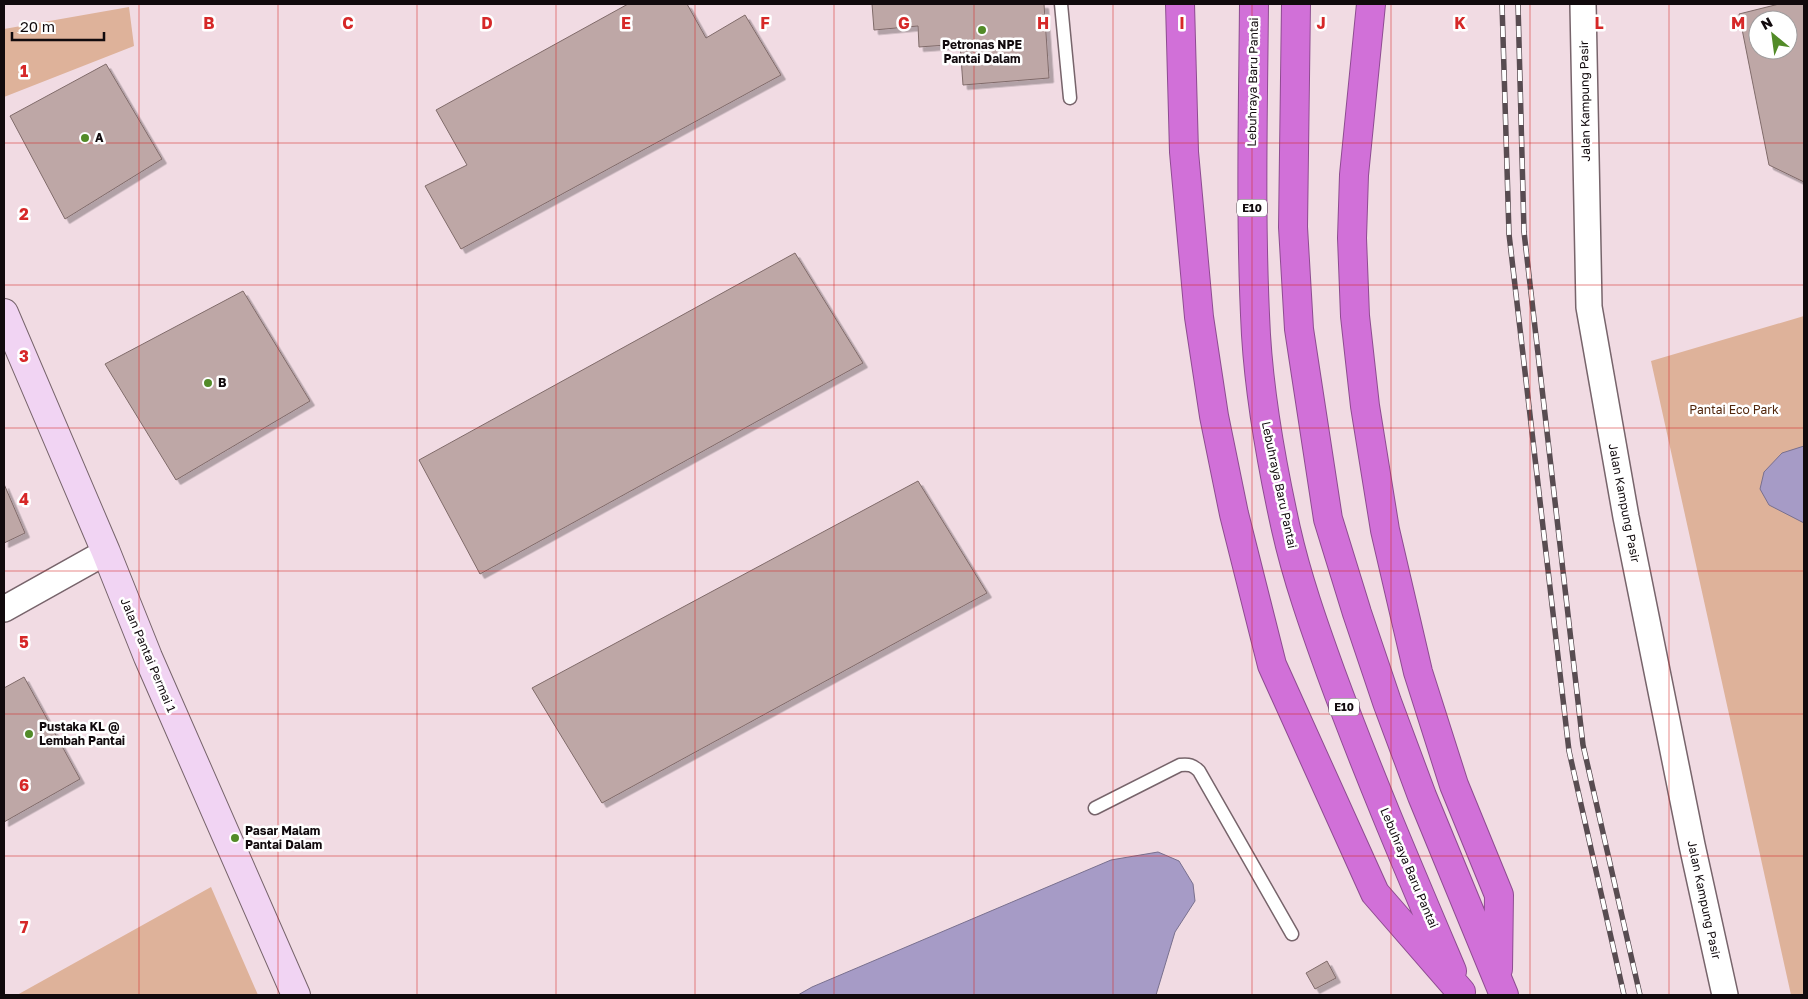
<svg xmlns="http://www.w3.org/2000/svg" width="1808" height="999" font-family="'Golos Text',sans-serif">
<defs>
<filter id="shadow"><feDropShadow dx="4.5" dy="4.5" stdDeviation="0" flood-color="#0004"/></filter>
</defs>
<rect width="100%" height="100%" fill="#f1dbe3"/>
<path fill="#deb29a" d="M129,7L134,46L4,97V29Z
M1804,316V995H1791L1651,361Z
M211,887L258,995H17Z"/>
<path fill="#a69bc6" stroke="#79708e" d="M1804,446V523L1769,505L1760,489L1764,472L1782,453Z
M1158,852L1179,861L1193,884L1195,901L1175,932L1156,995H798L812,987L1111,860Z"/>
<path fill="#bea7a6" stroke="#806b6a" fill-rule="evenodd" filter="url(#shadow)" d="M628,4H687L706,38L745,15L781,75L461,249L425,186L467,165L436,110Z
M872,4H1044L1049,78L963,85L960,44L919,47L918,26L874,30Z
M1779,4H1804V182L1769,165L1739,14ZM1758,20H1788V50H1758Z
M106,64L162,159L65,219L10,116Z
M795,253L863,363L480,574L419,460Z
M243,291L310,401L176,480L105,364Z
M918,481L987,593L602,803L532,688Z
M4,484L25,533L4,543Z
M24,677L80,779L4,822V688Z
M1327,961L1336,978L1315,989L1306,973Z"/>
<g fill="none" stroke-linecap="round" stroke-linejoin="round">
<defs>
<path id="lane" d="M1061,4L1070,98
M1095,808L1180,765C1189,764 1193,765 1199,771L1292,934"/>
<path id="street" d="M1583,4L1589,307L1626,517L1692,845L1725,995
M4,609L106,552"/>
<path id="secondary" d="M4,313L106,552L148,657L296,995"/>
<path id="highway" d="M1180,4L1184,152L1199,317L1214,416L1234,514L1272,665L1375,893L1461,992
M1254,4C1253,114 1250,225 1256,335C1260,400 1272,466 1286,529C1297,578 1314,626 1331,673C1368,774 1410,872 1452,971
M1296,4L1293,227L1299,329L1328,519L1357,613L1387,702L1422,796L1504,995
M1371,4L1354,175L1352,238L1355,316L1365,406L1385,530L1418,672L1454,785L1499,895L1498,969"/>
</defs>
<use href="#lane" stroke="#77646b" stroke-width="15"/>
<use href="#street" stroke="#77646b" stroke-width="28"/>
<use href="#secondary" stroke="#77646b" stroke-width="30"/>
<use href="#highway" stroke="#8e4c91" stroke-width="30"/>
<use href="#lane" stroke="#fff" stroke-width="12"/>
<use href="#street" stroke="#fff" stroke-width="25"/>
<use href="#secondary" stroke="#f1d4f3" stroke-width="28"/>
<use href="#highway" stroke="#d170d8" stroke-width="28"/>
<defs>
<path id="rail" d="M1502,4L1509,234L1569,751L1624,995
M1518,4L1524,232L1583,745L1640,995"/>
</defs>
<use href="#rail" stroke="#584c51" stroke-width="5.5"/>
<use href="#rail" stroke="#fff" stroke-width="4" stroke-dasharray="11" stroke-linecap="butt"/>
</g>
<path fill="none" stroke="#d62828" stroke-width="1" stroke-opacity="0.55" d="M139,4V995M278,4V995M417,4V995M556,4V995M695,4V995M834,4V995M974,4V995M1113,4V995M1252,4V995M1391,4V995M1530,4V995M1669,4V995M4,143H1804M4,285H1804M4,428H1804M4,571H1804M4,714H1804M4,856H1804"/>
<g fill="#528b28" stroke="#fff" stroke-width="2">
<circle cx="982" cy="30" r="5"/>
<circle cx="85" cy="138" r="5"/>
<circle cx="208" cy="383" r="5"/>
<circle cx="29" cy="734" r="5"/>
<circle cx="235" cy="838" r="5"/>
</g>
<g text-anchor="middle" stroke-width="5" stroke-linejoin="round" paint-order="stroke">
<g fill="#fff" stroke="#585456" stroke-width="1">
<rect x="1237" y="199.5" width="30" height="17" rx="4"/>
<rect x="1329" y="698.5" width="30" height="17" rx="4"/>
</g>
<g font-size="11" font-weight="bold" fill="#110a0d">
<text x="1252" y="212">E10</text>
<text x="1344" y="711">E10</text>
</g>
<g font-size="12" font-weight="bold" fill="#110a0d" stroke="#fff" text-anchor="start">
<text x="982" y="49" text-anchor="middle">Petronas NPE<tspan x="982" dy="14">Pantai Dalam</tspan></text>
<text x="95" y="142">A</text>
<text x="218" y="387">B</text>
<text x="39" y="731">Pustaka KL @<tspan x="39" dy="14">Lembah Pantai</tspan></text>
<text x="245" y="835">Pasar Malam<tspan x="245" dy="14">Pantai Dalam</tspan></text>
</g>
<g font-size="12" fill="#110a0d" stroke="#fff">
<text transform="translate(1253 82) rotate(-89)" y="4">Lebuhraya Baru Pantai</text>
<text transform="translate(1585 101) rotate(-91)" y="4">Jalan Kampung Pasir</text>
<text transform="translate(1279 485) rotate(78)" y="4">Lebuhraya Baru Pantai</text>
<text transform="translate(1624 503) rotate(79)" y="4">Jalan Kampung Pasir</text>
<text transform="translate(148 655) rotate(67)" y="4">Jalan Pantai Permai 1</text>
<text transform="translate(1409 868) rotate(67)" y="4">Lebuhraya Baru Pantai</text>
<text transform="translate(1704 900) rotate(78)" y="4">Jalan Kampung Pasir</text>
</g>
<g font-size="12" fill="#52270c" stroke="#fff">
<text x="1734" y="414">Pantai Eco Park</text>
</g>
</g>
<g font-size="16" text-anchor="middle" font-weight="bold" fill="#d62828" stroke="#fff" stroke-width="5" stroke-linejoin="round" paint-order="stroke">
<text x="209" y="29">B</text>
<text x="348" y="29">C</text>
<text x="487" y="29">D</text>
<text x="626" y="29">E</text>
<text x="765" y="29">F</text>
<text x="904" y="29">G</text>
<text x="1043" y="29">H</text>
<text x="1182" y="29">I</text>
<text x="1321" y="29">J</text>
<text x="1460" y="29">K</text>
<text x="1599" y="29">L</text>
<text x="1738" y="29">M</text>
<text x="24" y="77">1</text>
<text x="24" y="220">2</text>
<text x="24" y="362">3</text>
<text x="24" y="505">4</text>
<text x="24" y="648">5</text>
<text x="24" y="791">6</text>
<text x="24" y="933">7</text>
</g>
<rect width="1808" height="999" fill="none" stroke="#110a0d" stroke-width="10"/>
<g transform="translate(1773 35) rotate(331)"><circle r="24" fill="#ffffff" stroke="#a09d9e"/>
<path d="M0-4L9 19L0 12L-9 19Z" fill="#528b28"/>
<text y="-8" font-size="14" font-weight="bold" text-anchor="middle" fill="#110a0d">N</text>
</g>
<path d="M12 32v8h92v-8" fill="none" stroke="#110a0d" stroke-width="2.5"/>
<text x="20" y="32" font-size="15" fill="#110a0d" stroke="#ffffff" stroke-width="4" paint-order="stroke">20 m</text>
</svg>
